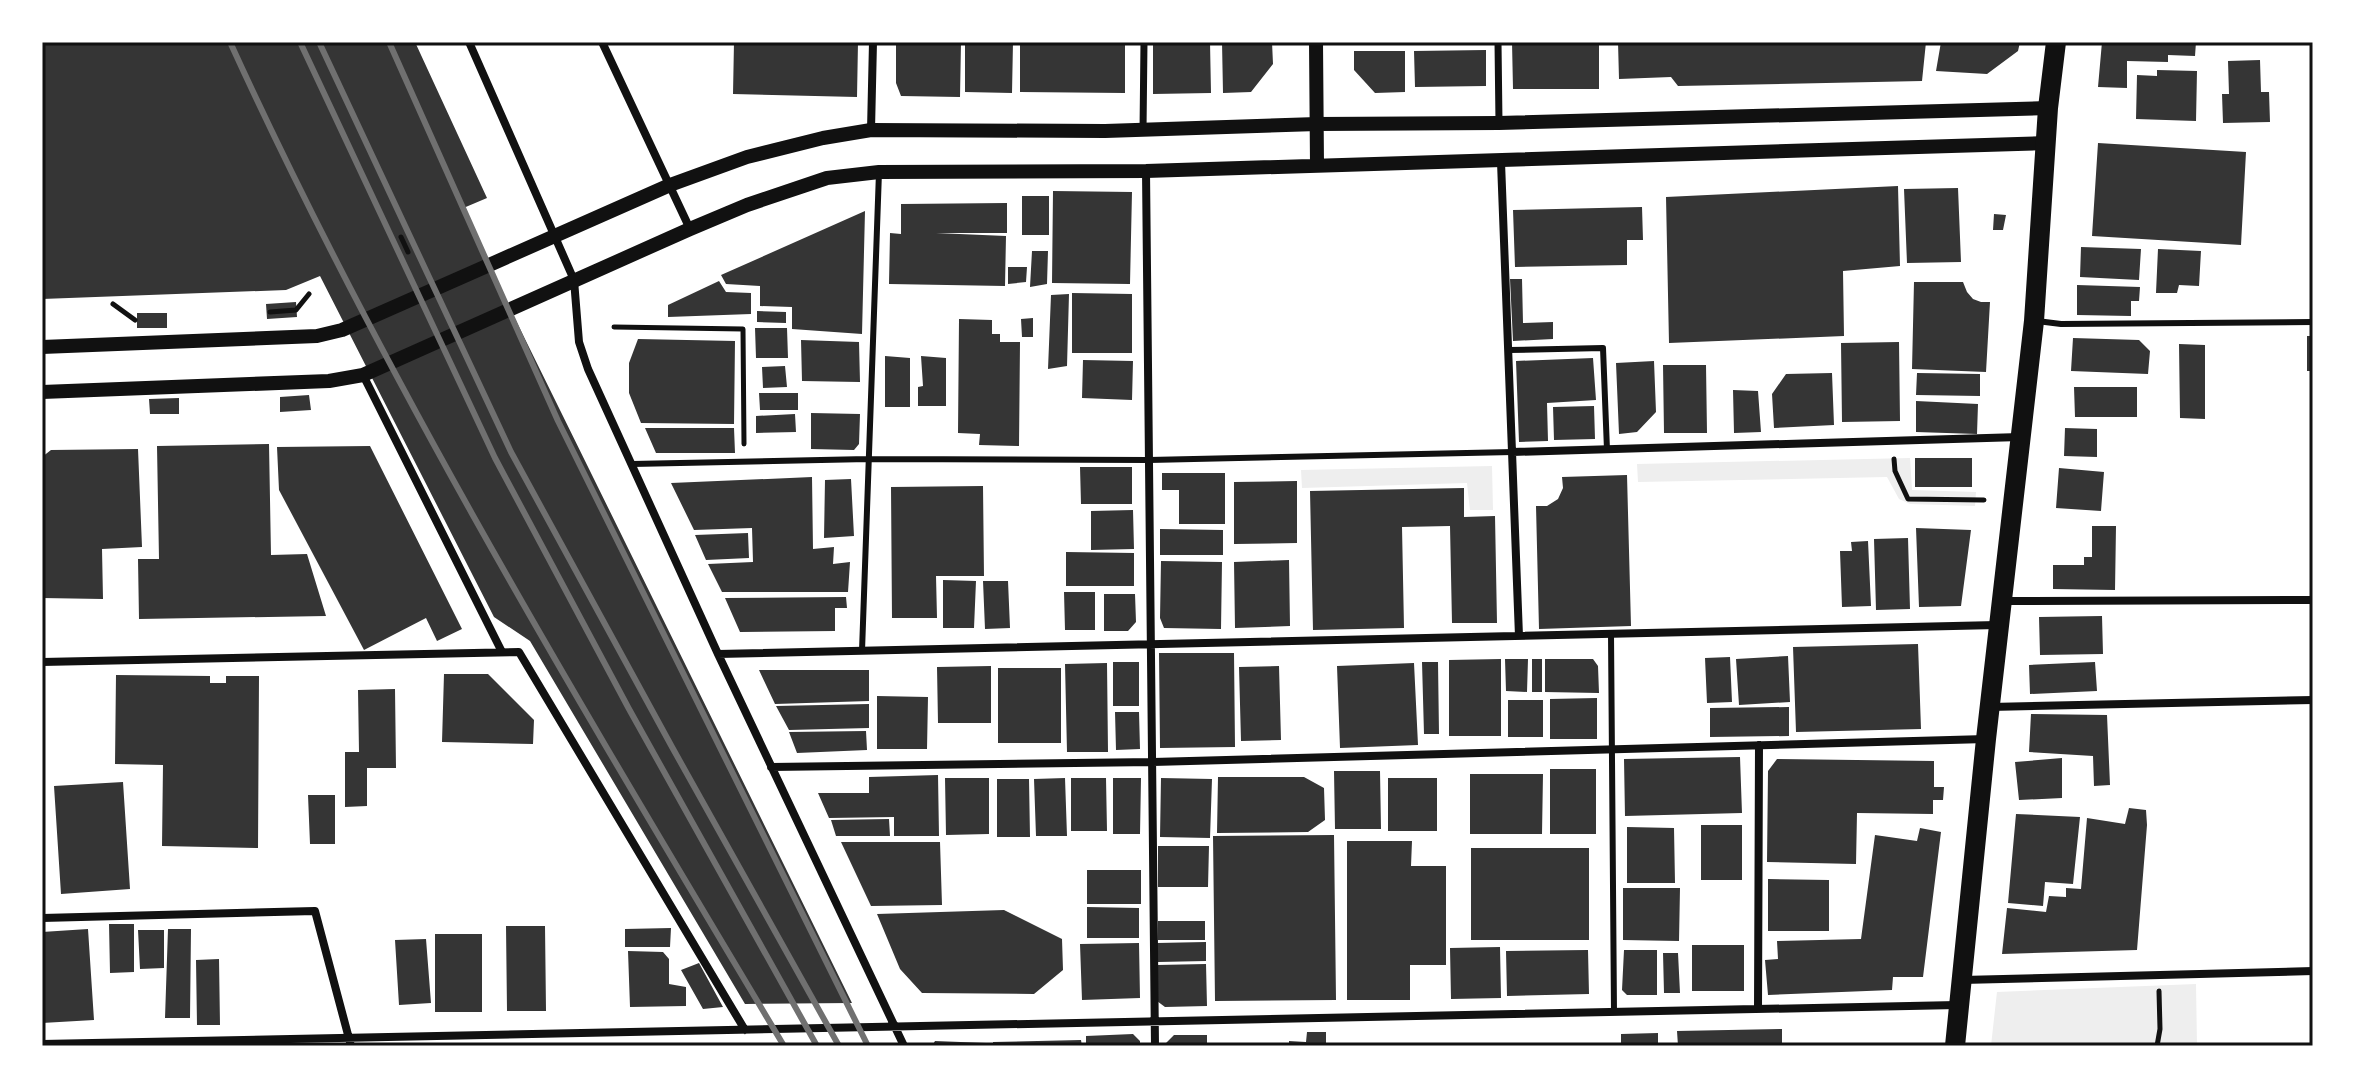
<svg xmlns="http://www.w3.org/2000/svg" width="2355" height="1088" font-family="Barlow,sans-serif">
<rect width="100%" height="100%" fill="#fff"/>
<path fill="#eee" d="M1910,458L1912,490L1976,492L1975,506L1910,504L1899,499L1887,477L1638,482L1637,464Z
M1492,466L1493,510H1470L1467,483L1302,488L1301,470Z
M2196,984L2197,1046H1991L1997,992Z"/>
<path fill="#353535" d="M42,42H415L487,198L461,209L852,1003L745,1004L530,641L494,617L320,276L286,290L42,299Z
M734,42H858L857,97L733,94Z
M896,42H961L960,97L901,96L896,83Z
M965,42H1013L1012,93L965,92Z
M1020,42H1125V93L1020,92Z
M1153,42H1210L1211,93L1153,94Z
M1222,42H1272L1273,64L1251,92L1223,93Z
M1512,42H1599V89H1513Z
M1618,42H1926L1922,81L1678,86L1671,77L1619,79Z
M1941,42H2020L2018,51L1987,74L1936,71Z
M2102,42H2196L2195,56L2168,55V62L2127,61V88L2098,87Z
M1486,50V86L1415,87L1414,51Z
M1354,51H1405V92L1375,93L1354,70Z
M2260,60L2261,92H2269L2270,122L2223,123L2222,94H2229L2228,61Z
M2157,70L2197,71L2196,121L2136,119L2137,75L2157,76Z
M2098,143L2246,152L2241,245L2092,236Z
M1898,186L1900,266L1843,271L1844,336L1669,343L1666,197Z
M1958,188L1961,262L1907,263L1904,189Z
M1053,191L1132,192L1130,284L1052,283Z
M1022,196H1049V235H1022Z
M1007,203V233H936L1006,236L1005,286L889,284L890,233L901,234V204Z
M1642,207L1643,240H1627V265L1515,267L1513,210Z
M865,211L862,334L792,329V307L760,306V286L726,284L721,275Z
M1994,214L2006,215L2003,230H1993Z
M2081,247L2141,249L2139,280L2080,277Z
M2158,249L2201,251L2199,286L2179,285L2177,293H2156Z
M1032,251H1048L1047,284L1030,287Z
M1008,267H1027L1026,282L1008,284Z
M1510,279H1522L1523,323L1553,322V339L1513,341Z
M719,281L726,292L751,293V314L668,317V305Z
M1914,282H1963L1967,292L1973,299L1981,302H1990L1986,372L1912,369Z
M2077,285L2140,287L2139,301H2131V316L2077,315Z
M1072,293L1132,294V353H1072Z
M1069,294L1067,366L1048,369L1051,295Z
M296,302L297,317L267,319L266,304Z
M757,311L786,312V323L757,322Z
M137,313H167V328H137Z
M1033,318V337H1022L1021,319Z
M959,319L992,320V334H1000V342H1020L1019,446L979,445L980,434L958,433Z
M755,328H787L788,358H756Z
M2307,336H2313V371H2307Z
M2073,338L2139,340L2150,351L2148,374L2071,371Z
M638,339L735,341L734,424L641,423L629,393V363Z
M801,340L859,342L860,382L802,381Z
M1899,342L1900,421L1842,422L1841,343Z
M2179,344L2205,345V419L2180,418Z
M885,356L910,358V407H885Z
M921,356L946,358V406H918V387L923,386Z
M1593,358L1596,400L1547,403L1548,441L1519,442L1516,361Z
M1083,360L1133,361L1132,400L1082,398Z
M1654,361L1656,412L1637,432L1619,434L1616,363Z
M1663,365H1706L1707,433H1664Z
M785,366L787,387L763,388L762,367Z
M1832,373L1834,425L1774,428L1772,394L1786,374Z
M1917,373L1980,374V396L1916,395Z
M2074,387H2137V417H2075Z
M1733,390L1758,391L1761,432L1734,433Z
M759,393H798V410H760Z
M309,395L311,410L280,412V397Z
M179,398V414H150L149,399Z
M1916,401L1978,404L1977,434L1916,432Z
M1594,406L1595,439L1554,440L1553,407Z
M811,413L860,414L859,444L854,450L811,449Z
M795,414L796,432L756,433V416Z
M645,428H734L735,453H656Z
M2065,428L2097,429V457L2064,456Z
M269,444L271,555L307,554L326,616L139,619L138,559H159L157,446Z
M370,446L462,629L437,641L426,618L364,650L279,490L277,447Z
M138,449L142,547L102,549L103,599L42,598V457L51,450Z
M1915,458H1972V487H1915Z
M1080,467H1132V504H1081Z
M2059,468L2104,472L2101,511L2056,508Z
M1162,473H1225V524H1179V490H1162Z
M1627,475L1631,626L1539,629L1536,506H1547L1558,499L1563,488L1562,477Z
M812,477L813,549L834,547L833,564L850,562L848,592H722L708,564L753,562L752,528L694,530L671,483Z
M851,479L854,536L824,538L825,480Z
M1297,481V543L1234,544V482Z
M983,486L984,576H936L937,618H892L891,487Z
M1464,488V517L1495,516L1497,623H1452L1450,526L1402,527L1404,628L1313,630L1310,491Z
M1133,510L1134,549L1091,550V511Z
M2092,526H2116L2115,590L2053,589V565H2084V557H2092Z
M1916,528L1971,530L1961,606L1919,607Z
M1160,529L1223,530V555H1160Z
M748,533L749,558L706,560L695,535Z
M1908,538L1910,609L1876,610L1874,539Z
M1868,541L1871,606L1842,607L1840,551H1852L1851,542Z
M1066,552L1134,553V586H1066Z
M1289,560L1290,626L1235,628L1234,562Z
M1161,561L1222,562L1221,629L1164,628L1160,618Z
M943,580L976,581L974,628H943Z
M983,581H1008L1010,628L985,629Z
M1064,592H1095V630H1065Z
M1104,594H1135L1136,622L1128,631H1104Z
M846,597L847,608H835V631L740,632L725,598Z
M2102,616L2103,654L2040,655L2039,617Z
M1918,644L1921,729L1796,732L1793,647Z
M1159,653H1234L1235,747L1160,748Z
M1788,656L1790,702L1739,705L1736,659Z
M1730,657L1732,702L1707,703L1705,658Z
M1501,659V736H1449V660Z
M1505,659H1528L1527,692L1506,691Z
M1532,659H1542V692H1532Z
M1545,659H1593L1598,666L1599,693L1545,692Z
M1113,662H1139V706H1113Z
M1422,662H1438L1439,734H1424Z
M2095,662L2097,691L2030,694L2029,665Z
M1107,663L1108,752H1067L1065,664Z
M1414,663L1418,745L1340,748L1337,666Z
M991,666V723H938L937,667Z
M1279,666L1281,740L1241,741L1239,667Z
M998,668H1061V743H998Z
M759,670H869V701L775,704Z
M444,674H488L534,720L533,744L442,742Z
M116,675L210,676V683H226V676H259L258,848L162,846L163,765L115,764Z
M395,689L396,768H367V806L345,807V752H359L358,690Z
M877,696L928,697L927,749H877Z
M1597,698V739H1550V699Z
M1508,700H1543V737H1508Z
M869,704V728L789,730L776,706Z
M1789,707V736L1710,737V708Z
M1115,712H1139L1140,749L1116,750Z
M2031,714L2107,715L2110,785L2094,786L2093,756L2029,752Z
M866,731L867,750L797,753L789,732Z
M1740,757L1742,813L1625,816L1624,759Z
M2062,758V798L2019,800L2015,762Z
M1777,759L1934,761V787H1944L1943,800H1933V814L1857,813L1856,864L1767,862L1768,771Z
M1550,769H1596V834H1550Z
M1334,771H1380L1381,829H1335Z
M1470,774H1543L1542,834H1470Z
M938,775L939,836H894V817L829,818L818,793H869V777Z
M1218,777H1304L1324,788L1325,820L1308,832L1217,833Z
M945,778H989V834L946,835Z
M1065,778L1067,836H1036L1034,779Z
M1071,778H1106L1107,831H1071Z
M1113,778H1141L1140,834H1113Z
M1161,778L1212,779L1210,838L1160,837Z
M1388,778H1437V831H1388Z
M997,779H1029L1030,837H997Z
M123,782L130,889L61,894L54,786Z
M308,795H335V844H310Z
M2129,808L2146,810L2147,825L2137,950L2002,954L2007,908L2046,912L2049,896L2066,897V888L2081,889L2087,818L2125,824Z
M2016,814L2080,817L2073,884L2045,882L2043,906L2008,903Z
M889,819L890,836H836L831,820Z
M1701,825H1742V880H1701Z
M1627,827L1674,828L1675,883H1627Z
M1920,828L1941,832L1923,977H1893L1892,990L1768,995L1765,960L1778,959L1777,941L1861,939L1875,835L1917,841Z
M1334,835L1336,1000L1215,1001L1213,836Z
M1347,841H1412L1411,866H1446V965H1410V1000H1347Z
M841,842H940L942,905L871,906Z
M1158,846H1209L1208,887H1158Z
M1471,848H1589V940H1471Z
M1087,870H1141V904H1087Z
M1768,879L1829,880V931H1768Z
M1623,888H1680L1679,941L1623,940Z
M1087,907L1139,908V938H1087Z
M1004,910L1062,939L1063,970L1034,994L922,993L900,969L877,914Z
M1158,921H1205V940H1158Z
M109,924H134V972L110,973Z
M506,926H545L546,1011H507Z
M671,928L670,947H625V929Z
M88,929L94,1020L42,1023V932Z
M168,929H191L190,1018H165Z
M138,930H164V968L140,969Z
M435,934H482V1012H435Z
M426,939L431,1003L399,1005L395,940Z
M1206,942V961L1158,962L1157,943Z
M1139,943L1140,998L1082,1000L1080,944Z
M1692,945H1744V991H1692Z
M1500,947L1501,998L1451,999L1450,948Z
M1588,950L1589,994L1507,996L1506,951Z
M1624,950H1657V995H1627L1622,990Z
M628,951L663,952L669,959V984L686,987V1006L630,1007Z
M1663,953H1678L1680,993H1664Z
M219,959L220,1025H197L196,960Z
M699,963L723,1007L703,1009L681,970Z
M1206,964L1207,1006L1165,1007L1157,1001V965Z
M1782,1029V1046H1678L1677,1031Z
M1307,1032H1326V1046H1289V1041L1306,1042Z
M1658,1033V1046H1621V1034Z
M1133,1034L1140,1041V1046H1086V1036Z
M1174,1035H1207V1046H1163Z
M1081,1040L1082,1046H993V1042Z
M935,1041L986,1043V1046H932Z"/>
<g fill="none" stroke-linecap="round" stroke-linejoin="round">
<path stroke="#111" stroke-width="5" d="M401,237L408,252
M113,304L135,320
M270,312L296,310L309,294
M614,327L743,329L744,444
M1894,459L1895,471L1908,499L1984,500
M2157,1046L2160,1029L2159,991"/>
<path stroke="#111" stroke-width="6" d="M2037,321L2061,324L2313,322
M1509,350L1603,348L1607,450
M632,464L868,459L1149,460L1513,452
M1611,634L1614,1012
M862,651L879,172"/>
<path stroke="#111" stroke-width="7" d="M1498,42L1499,123
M1143,131L1144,42"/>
<path stroke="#111" stroke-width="8" d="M469,42L574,280L579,342L588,369L718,654L904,1046
M602,42L690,229
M871,130L873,42
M1501,162L1519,636
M1146,171L1155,1046
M363,375L502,652
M1513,452L2020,437
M2002,601L2313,600
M718,654L1997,625
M42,662L519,652L745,1030
M1990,707L2313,700
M771,767L1153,762L1986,739
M42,918L315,911L351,1046
M1962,980L2313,971
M1758,1009L1759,745
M42,1044L1957,1005"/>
<path stroke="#111" stroke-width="14" d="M1316,42L1317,165
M42,347L317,336L342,330L670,185L747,157L823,138L871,130L1105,131L1317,124L1499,123L2048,108
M42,392L329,381L363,375L690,229L747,205L827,178L879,172L1146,171L2047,143"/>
<path stroke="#111" stroke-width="20" d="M1955,1046L1986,739L2034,321L2048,108L2056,42"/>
<path stroke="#707070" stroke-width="6" d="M230,42C389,390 588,717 784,1046
M300,42L495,458L629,709L817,1046
M319,42L511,452L672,747L839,1046
M389,42L558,421L868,1046"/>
</g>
<rect width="2355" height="1088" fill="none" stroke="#ffffff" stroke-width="88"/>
<rect x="44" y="44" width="2267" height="1000" fill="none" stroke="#111" stroke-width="3"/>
</svg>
